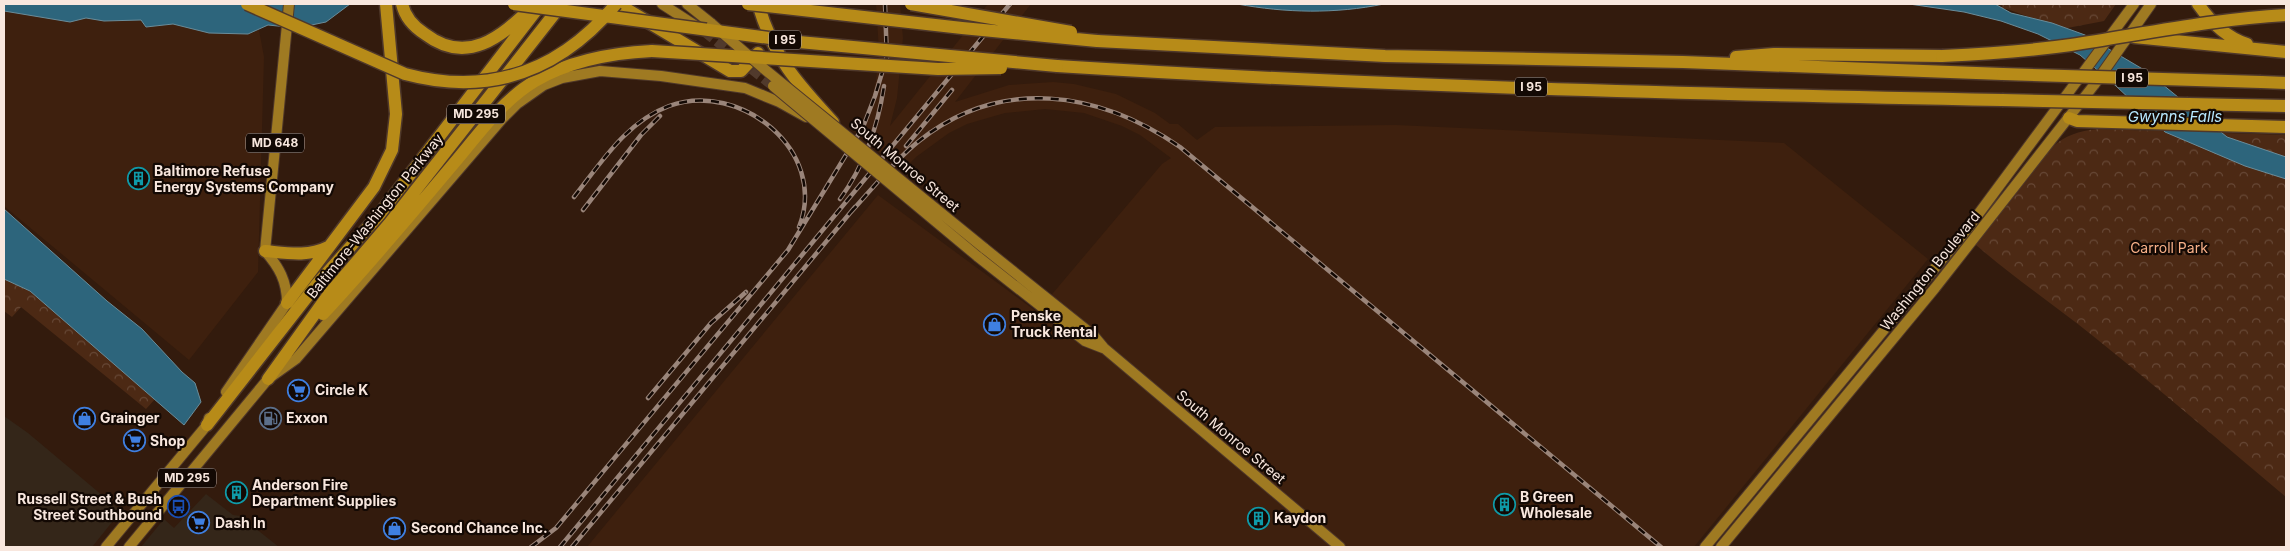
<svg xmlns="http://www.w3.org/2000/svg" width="2290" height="551" font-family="Inter,sans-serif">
<defs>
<pattern id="park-crowns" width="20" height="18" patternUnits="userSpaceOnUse" patternTransform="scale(1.25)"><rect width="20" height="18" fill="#4c2914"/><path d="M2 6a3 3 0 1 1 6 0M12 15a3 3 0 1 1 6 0" fill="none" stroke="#674836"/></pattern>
</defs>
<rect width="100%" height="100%" fill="#331b0d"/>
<path fill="#342619" d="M4,416L28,433L121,511L92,547H4Z
M206,494L233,515L240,516L279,547H141L164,519L174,528Z"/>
<path fill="#3e200e" d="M876,4H900L903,38L897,98L890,126L988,4H1031L955,102L1009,85L1053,82L1074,84L1116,94L1155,113L1170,124H1178L1197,140L1215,127L1396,125L1784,143L1928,259L1694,547H587L878,195L1037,312L1162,164L1171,158L1140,135L1122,126L1084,113L1045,109L1005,113L967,124L949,133L916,157L902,171L862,138L876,81L879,51Z
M4,11L70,22L86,18L104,21L142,20L146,27L173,24L209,33L248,34L259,30L264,57L258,272L189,360L4,206Z"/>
<path fill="url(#park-crowns)" d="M1998,4H2116L2104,21L2062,29L2007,9H2001L2003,6Z
M2098,129L2286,135V497C2222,443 2158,388 2093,336C2054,305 2013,277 1976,245L1975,240L2051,148C2066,135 2078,131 2098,129Z
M4,279L30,291L155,399L146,409L21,307L12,317L4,311Z"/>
<path fill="#2d657c" stroke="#6a8c99" d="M4,4H350L326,22L297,28L268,25L248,34L209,33L173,24L146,27L141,20L104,21L86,18L70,22L4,11Z
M1237,4H1384C1335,14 1286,13 1237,4Z
M1909,4H1995L2011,13L2052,23L2085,35L2146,71L2227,137L2286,157V179L2245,166L2165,132L2116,86L2080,55L2038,34L2001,21L1964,12Z
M4,209L107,301L142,329L182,372L195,383L201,402L184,425L30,291L4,279Z"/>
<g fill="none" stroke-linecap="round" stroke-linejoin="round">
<path stroke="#513a2c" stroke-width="10" stroke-dasharray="10 5" stroke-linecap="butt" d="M705,32L773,86"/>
<defs>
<path id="major" d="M662,4L699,28
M687,4L712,24
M984,248L1094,336L1104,348L1340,547
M977,256L1085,341L1103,348
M226,392L287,303C287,281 279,267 265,251L289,4
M106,547L207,425L209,418
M129,547L268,379L296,359L502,119L517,104L544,85L562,78L600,71L661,76L745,88L779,102L806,117
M1705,547L1968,228L2134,4
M1721,547L1935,288L2094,85L2151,4"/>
<path id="highway" d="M402,4C405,17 414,27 425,34C467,66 501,37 532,7
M618,4L730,71H741L758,53
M758,4C774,58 796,82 833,122
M2198,4C2210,21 2227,38 2247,44
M2134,37L2286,52
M1097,41L1385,56L1683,62L2003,74
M1736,57L1774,54L1942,56
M1057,66C1372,86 1687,94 2002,100
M2261,82L2286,83
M2188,104L2286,106
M2069,118L2077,121L2286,127
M265,251C287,253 308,257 328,247
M287,303L374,187L392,150L396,114L386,4
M323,314C367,267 409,217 450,168C476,138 501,101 535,81C571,60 611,53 652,51
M268,379L329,294L389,224L562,4
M207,425L317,284L379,215L541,4"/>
</defs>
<use href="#major" stroke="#4f382a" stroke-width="12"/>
<use href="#highway" stroke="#4f382a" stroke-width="15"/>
<use href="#major" stroke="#9f7a22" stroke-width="10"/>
<use href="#highway" stroke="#b78b18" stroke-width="12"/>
<defs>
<path id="rail" d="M885,4L887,61
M906,146L952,90
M574,197C601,163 626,122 669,106C740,80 829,151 799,227
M840,199C864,166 878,126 884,86
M583,210L641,135L660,116
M851,212C873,188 894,161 919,141C1001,76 1099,91 1180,147L1661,547
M648,398L711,323L746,292
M531,547L556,528L788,250L863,127L875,96L887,56
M560,547L1010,4
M572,547L855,207"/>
</defs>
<use href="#rail" stroke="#9a857a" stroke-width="4.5"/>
<use href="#rail" stroke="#130904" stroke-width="2.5" stroke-dasharray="8" stroke-linecap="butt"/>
<defs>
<path id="major-bridge" d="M712,24L763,68L984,248
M773,86L977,256"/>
<path id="highway-bridge" d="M247,4L405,74C491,97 560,71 616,4
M514,4L799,42L1057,66
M748,4L962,28L1097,41
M911,4L1071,32
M652,51L938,69L1001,68
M1942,56C1985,54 2028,51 2071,45C2143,34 2214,19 2286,15
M2003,74L2261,82
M2002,100L2188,104"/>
</defs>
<use href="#major-bridge" stroke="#4f382a" stroke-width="12" stroke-linecap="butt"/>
<use href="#highway-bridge" stroke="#4f382a" stroke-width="15" stroke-linecap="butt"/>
<use href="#major-bridge" stroke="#9f7a22" stroke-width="10"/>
<use href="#highway-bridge" stroke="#b78b18" stroke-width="12"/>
</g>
<defs>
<symbol id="building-ring" viewBox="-11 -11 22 22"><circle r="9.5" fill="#130904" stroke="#0f9aa8" stroke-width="1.5"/><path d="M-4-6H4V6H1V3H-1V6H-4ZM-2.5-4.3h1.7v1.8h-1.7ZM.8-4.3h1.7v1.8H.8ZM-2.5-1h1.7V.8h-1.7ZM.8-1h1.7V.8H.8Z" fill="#0f9aa8"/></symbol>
<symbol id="shop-ring" viewBox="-11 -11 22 22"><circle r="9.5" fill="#130904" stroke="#3f7fe0" stroke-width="1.5"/><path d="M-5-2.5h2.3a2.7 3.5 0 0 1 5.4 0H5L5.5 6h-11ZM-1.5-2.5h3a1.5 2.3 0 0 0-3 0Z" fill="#3f7fe0"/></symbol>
<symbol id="supermarket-ring" viewBox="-11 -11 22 22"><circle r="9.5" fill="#130904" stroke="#3f7fe0" stroke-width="1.5"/><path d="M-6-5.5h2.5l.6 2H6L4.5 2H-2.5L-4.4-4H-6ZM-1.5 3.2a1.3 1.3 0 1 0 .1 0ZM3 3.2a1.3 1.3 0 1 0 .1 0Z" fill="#3f7fe0"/></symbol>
<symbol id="fuel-ring" viewBox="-11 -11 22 22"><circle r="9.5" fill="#130904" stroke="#5c6f8a" stroke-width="1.5"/><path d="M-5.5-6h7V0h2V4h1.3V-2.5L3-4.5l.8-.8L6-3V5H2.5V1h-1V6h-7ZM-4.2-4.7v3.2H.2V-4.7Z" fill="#5c6f8a"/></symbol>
<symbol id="bus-ring" viewBox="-11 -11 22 22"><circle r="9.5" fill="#130904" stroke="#1a4fb4" stroke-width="1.5"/><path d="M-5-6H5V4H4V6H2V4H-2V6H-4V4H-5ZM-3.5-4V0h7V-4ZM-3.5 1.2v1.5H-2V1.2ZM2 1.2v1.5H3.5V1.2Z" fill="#1a4fb4"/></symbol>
</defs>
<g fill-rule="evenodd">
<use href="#building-ring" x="126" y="166" width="25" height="25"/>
<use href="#shop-ring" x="982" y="312" width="25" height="25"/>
<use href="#supermarket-ring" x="286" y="378" width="25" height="25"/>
<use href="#shop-ring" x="72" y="406" width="25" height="25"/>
<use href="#fuel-ring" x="258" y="406" width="25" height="25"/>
<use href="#supermarket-ring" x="122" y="428" width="25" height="25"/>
<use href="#building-ring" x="224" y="480" width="25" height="25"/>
<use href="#building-ring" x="1492" y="492" width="25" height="25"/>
<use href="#bus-ring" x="166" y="494" width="25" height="25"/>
<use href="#building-ring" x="1246" y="506" width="25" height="25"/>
<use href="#supermarket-ring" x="186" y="510" width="25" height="25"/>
<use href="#shop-ring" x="382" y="516" width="25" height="25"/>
</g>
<g text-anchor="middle" stroke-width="4.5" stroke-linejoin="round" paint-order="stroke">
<g fill="#130904" stroke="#b3a49d" stroke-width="1">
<rect x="769" y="30.5" width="32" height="19" rx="4"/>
<rect x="2116" y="68.5" width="32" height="19" rx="4"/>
<rect x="1515" y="77.5" width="32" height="19" rx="4"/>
<rect x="447" y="104.5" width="58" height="19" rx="4"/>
<rect x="246" y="133.5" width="58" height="19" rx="4"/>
<rect x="158" y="468.5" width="58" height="19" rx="4"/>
</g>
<g font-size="12" font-weight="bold" fill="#f8e7de">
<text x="785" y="44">I 95</text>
<text x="2132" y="82">I 95</text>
<text x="1531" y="91">I 95</text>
<text x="476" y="118">MD 295</text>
<text x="275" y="147">MD 648</text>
<text x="187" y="482">MD 295</text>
</g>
<g font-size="14" fill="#f8e7de" stroke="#130904">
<text transform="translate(905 165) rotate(40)" y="5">South Monroe Street</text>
<text transform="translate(375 216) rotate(-51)" y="5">Baltimore-Washington Parkway</text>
<text transform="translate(1930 271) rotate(-51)" y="5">Washington Boulevard</text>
<text transform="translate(1231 437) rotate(40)" y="5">South Monroe Street</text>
</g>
<g font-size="14" font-weight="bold" fill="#f8e7de" stroke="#130904" text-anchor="start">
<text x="154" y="176">Baltimore Refuse<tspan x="154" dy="16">Energy Systems Company</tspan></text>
<text x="1011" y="321">Penske<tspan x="1011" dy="16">Truck Rental</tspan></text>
<text x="315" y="395">Circle K</text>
<text x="100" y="423">Grainger</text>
<text x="286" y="423">Exxon</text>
<text x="150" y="446">Shop</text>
<text x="252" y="490">Anderson Fire<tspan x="252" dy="16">Department Supplies</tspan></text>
<text x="1520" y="502">B Green<tspan x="1520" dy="16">Wholesale</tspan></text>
<text x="162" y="504" text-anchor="end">Russell Street &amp; Bush<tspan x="162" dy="16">Street Southbound</tspan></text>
<text x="1274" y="523">Kaydon</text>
<text x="215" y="528">Dash In</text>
<text x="411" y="533">Second Chance Inc.</text>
</g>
<g font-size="14" fill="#f8b088" stroke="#130904">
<text x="2169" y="253">Carroll Park</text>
</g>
<g font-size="15" font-style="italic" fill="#b6e7fe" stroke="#130904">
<text x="2175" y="122">Gwynns Falls</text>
</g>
</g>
<rect width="2290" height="551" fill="none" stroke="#f8e7de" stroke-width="10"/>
</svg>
